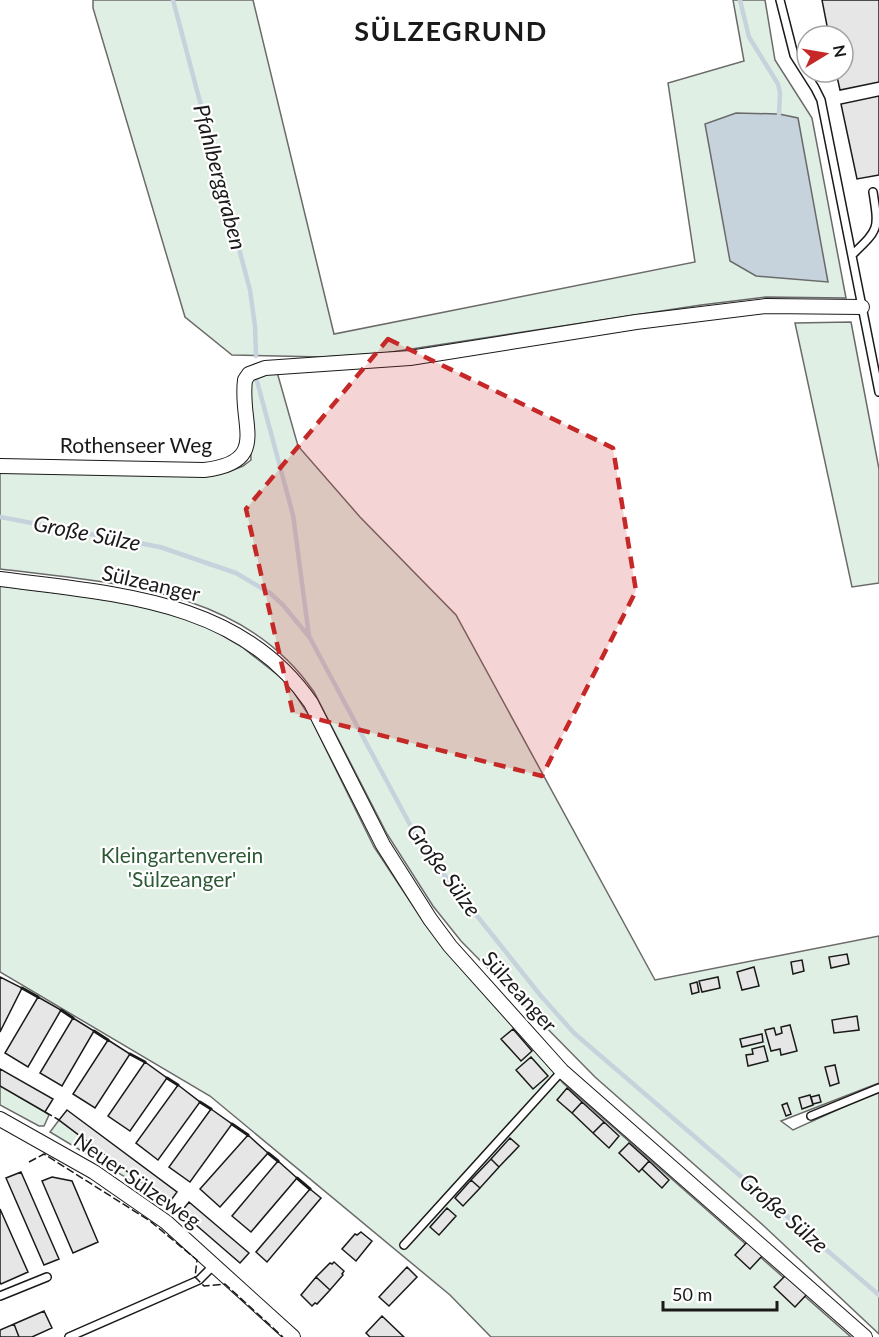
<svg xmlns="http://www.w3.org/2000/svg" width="879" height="1337" font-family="Lato,sans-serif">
<rect width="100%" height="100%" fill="#fff"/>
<path fill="#e0efe3" stroke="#6a6a6a" stroke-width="1.5" d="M93,0H253L334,334L695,262L668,83L744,61L733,0H765L775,60L812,118L846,298L766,297L701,305L385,353L323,357L232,355L185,317L93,8Z
M851,322L879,469V583L852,587L795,323Z
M277,372L298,446L360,517L456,615L655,980L879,936V1083L781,1121L793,1130L879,1091V1334L765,1227L595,1077L461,941L433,906L387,834L314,692C243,588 114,583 0,569V471L228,472L243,466L251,460L249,387C253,373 264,374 277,372Z
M0,586L122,601L163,610L210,628L242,647L279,676L289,685L310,717L374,847L425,924L563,1083L851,1337H491L450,1295L210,1096L0,972Z
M0,1086L45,1112L49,1115L44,1126H39L0,1105Z
M59,1120L169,1203L162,1206L127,1178L50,1132Z"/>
<path fill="#c6d2dc" stroke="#6a6a6a" stroke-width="1.5" d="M736,113L779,114L798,118L828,282L756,276L730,261L705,124Z"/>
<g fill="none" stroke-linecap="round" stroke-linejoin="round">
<path stroke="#c6d2dc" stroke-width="4.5" d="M173,0L250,290L255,326L256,356
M740,0L749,37L778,84L780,93L779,114
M257,381L293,515L309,636
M0,517L160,547L236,573L270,593L283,605L310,638L422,847L541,996L574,1033L879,1295"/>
</g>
<path fill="#e6e6e6" stroke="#1a1a1a" stroke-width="1.5" d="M822,0H879V82L840,90L836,72H843V36H829Z
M879,96V175L857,179L841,104Z
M847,954L849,964L831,968L829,957Z
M802,960L804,971L793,974L791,962Z
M754,967L759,986L742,990L737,972Z
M0,977L22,988L0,1032Z
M718,977L720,988L702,992L699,981Z
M697,982L699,992L692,994L690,984Z
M38,997L61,1010L28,1067L5,1053Z
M857,1016L859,1030L834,1033L832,1020Z
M73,1018L94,1031L62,1086L40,1073Z
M790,1025L797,1051L781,1055L780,1049L771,1051L765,1030L774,1028L776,1035L782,1033L781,1027Z
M513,1029L532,1051L521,1061L501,1039Z
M762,1034L763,1042L742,1047L740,1039Z
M108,1040L130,1054L95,1108L73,1094Z
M764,1046L768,1061L748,1066L746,1055L753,1054L752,1049Z
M531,1057L548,1076L533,1089L516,1070Z
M145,1062L167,1078L130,1131L108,1116Z
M835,1065L839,1083L830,1086L825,1067Z
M0,1069L53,1099L45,1112L0,1086Z
M178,1085L200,1102L158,1160L136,1143Z
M567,1088L582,1102L572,1113L557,1100Z
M810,1095L813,1105L802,1109L799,1098Z
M819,1095L821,1102L813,1104L811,1097Z
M582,1102L604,1122L593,1133L572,1113Z
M787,1103L791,1114L786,1116L782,1105Z
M211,1109L232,1124L190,1182L169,1167Z
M67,1110L177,1192L169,1203L59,1120Z
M604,1122L619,1136L609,1148L593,1133Z
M248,1135L268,1153L220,1207L200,1189Z
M510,1138L519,1146L499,1167L491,1159Z
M629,1143L649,1161L639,1172L619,1153Z
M491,1159L499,1167L480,1188L471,1180Z
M278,1161L297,1178L251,1232L232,1216Z
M649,1161L669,1180L662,1188L642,1169Z
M21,1172L59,1259L44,1265L6,1178Z
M52,1177L72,1181L98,1242L73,1253L42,1181Z
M471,1180L480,1188L463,1206L455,1198Z
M310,1189L321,1198L267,1262L256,1252Z
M189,1202L249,1253L240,1263L181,1212Z
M447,1208L456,1216L439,1235L430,1227Z
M0,1209L28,1272L1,1284L0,1282Z
M361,1232L372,1241L356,1261L342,1249L355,1234L357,1235Z
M747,1242L762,1256L750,1269L735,1255Z
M334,1262L344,1271L342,1274L343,1275L330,1290L316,1277L330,1263L332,1264Z
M407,1267L417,1277L389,1306L379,1297Z
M787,1274L808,1293L795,1307L774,1287Z
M316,1277L330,1290L317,1304L315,1303L312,1306L301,1295Z
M44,1311L52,1328L32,1337H19L14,1324Z
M382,1316L404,1337H370L366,1333Z
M14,1324L19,1337H0V1330Z"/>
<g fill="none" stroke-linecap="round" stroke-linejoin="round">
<defs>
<path id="lane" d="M780,0L794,55L815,88L821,100L879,392
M852,255C879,229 879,230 873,192
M811,1116L879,1088
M404,1245L562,1071
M0,1296L47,1277
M69,1337L199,1280L214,1265"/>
<path id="street" d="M0,466L204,470C271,462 239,425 245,380L249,374L265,368L410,358L636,322L766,306L862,307
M0,579C113,594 240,599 311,703L383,845L430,919L450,946L562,1071L865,1337
M0,1119L94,1172L166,1222L293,1337"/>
</defs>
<use href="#lane" stroke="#1a1a1a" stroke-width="10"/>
<use href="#street" stroke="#1a1a1a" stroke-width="16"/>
<use href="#lane" stroke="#fff" stroke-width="7"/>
<use href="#street" stroke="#fff" stroke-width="14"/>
<path stroke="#1a1a1a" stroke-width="1.5" stroke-dasharray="8 3" stroke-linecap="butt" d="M45,1112L59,1120
M29,1162L44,1154L150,1221L197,1260L195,1277L204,1286L225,1284L283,1337
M169,1203L181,1212"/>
<path stroke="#1a1a1a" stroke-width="3" d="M22,988L38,997
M61,1010L73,1018
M94,1031L108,1040
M130,1054L145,1062
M167,1078L178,1085
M200,1102L211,1109
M232,1124L248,1135
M268,1153L278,1161
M297,1178L310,1189"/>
</g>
<path fill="#c62828" fill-opacity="0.2" stroke="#c62828" stroke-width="4.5" stroke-dasharray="12 8" stroke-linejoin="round" d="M388,339L613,448L636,591L542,776L293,713L246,509Z"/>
<g text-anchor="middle" stroke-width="4.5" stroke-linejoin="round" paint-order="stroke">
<g font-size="21" fill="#1a1a1a" stroke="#fff">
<text x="136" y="453">Rothenseer Weg</text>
<text transform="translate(151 584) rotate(13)" y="7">Sülzeanger</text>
<text transform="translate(519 992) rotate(48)" y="7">Sülzeanger</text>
<text transform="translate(137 1181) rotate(35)" y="7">Neuer Sülzeweg</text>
</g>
<g font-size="21" fill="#2b5a34" stroke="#fff">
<text x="182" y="863">Kleingartenverein<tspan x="182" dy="24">'Sülzeanger'</tspan></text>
</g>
<g font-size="22" font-style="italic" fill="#1a1a1a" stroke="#fff">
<text transform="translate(220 177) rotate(75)" y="8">Pfahlberggraben</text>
<text transform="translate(87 533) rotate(11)" y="8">Große Sülze</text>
<text transform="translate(444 870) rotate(54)" y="8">Große Sülze</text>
<text transform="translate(784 1213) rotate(41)" y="8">Große Sülze</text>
</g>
<g font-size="27" font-weight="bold" letter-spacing="1.5" fill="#1a1a1a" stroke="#fff">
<text x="451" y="41">SÜLZEGRUND</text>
</g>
</g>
<g transform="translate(825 54) rotate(79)"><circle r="28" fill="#ffffff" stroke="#a3a3a3" stroke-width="1.5"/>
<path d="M0-4.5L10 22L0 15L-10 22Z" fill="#c62828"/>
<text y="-9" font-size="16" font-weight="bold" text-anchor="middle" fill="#1a1a1a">N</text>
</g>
<path d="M663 1301v9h114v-9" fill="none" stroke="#1a1a1a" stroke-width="3"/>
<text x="672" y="1301" font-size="18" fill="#1a1a1a" stroke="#ffffff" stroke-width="4.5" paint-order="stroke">50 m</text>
</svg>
